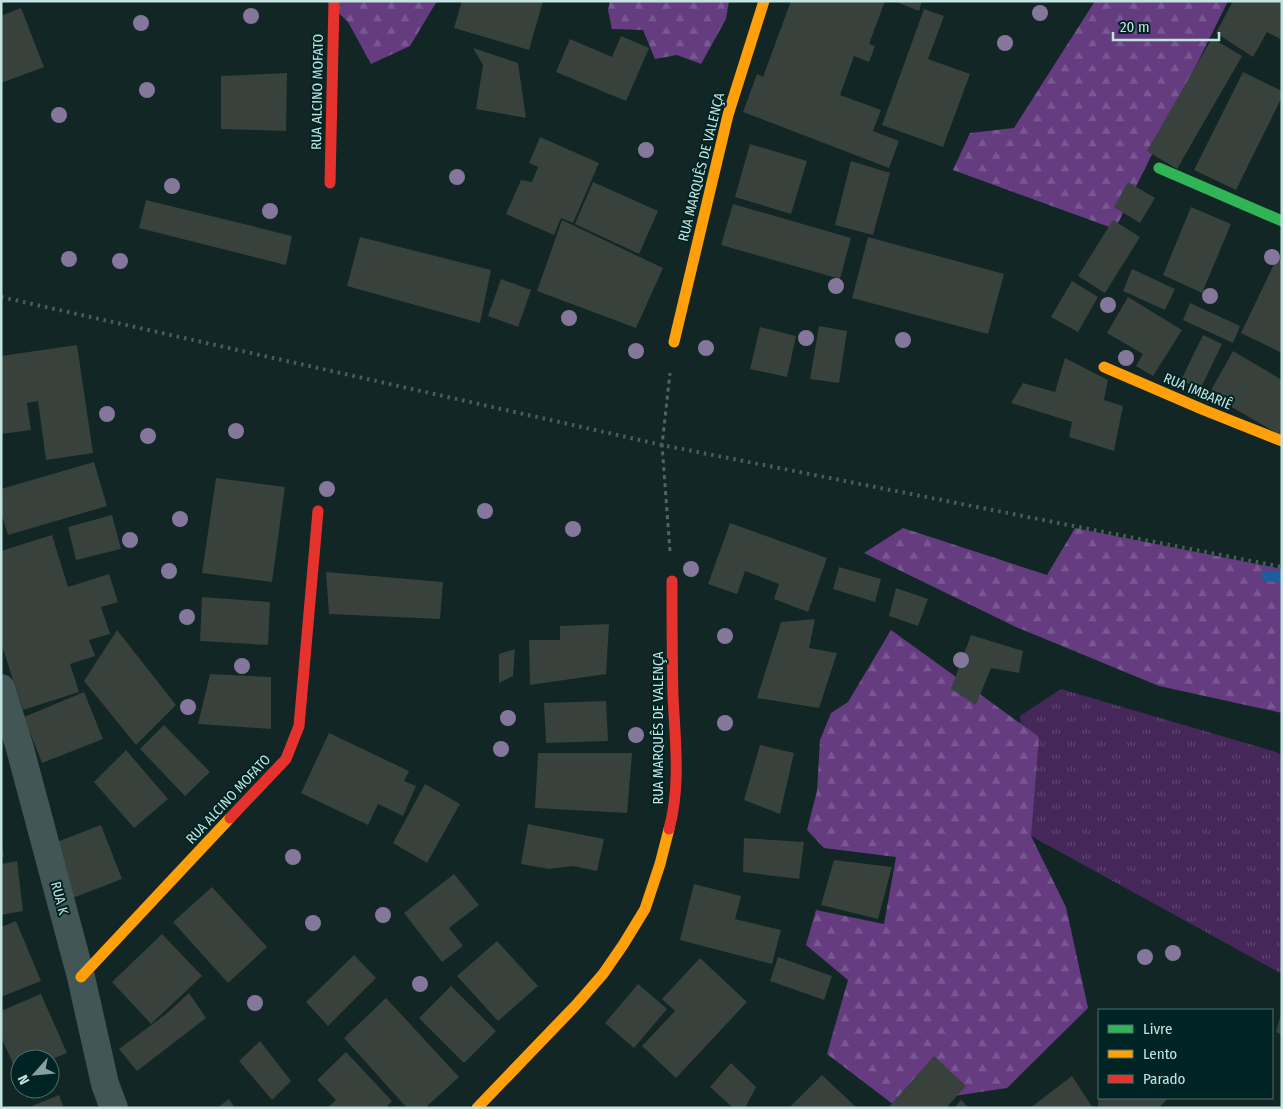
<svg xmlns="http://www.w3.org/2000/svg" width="1283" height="1109" font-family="'Fira Sans Condensed',sans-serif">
<defs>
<pattern id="grass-tufts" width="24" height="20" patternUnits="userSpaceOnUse" patternTransform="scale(1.25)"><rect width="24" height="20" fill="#452759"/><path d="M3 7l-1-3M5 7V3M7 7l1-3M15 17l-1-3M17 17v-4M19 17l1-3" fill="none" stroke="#5e4671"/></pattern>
<pattern id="forest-firs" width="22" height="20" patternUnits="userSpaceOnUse" patternTransform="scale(1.25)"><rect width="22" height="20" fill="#653c80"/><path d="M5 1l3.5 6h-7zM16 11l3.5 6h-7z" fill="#795892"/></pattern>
</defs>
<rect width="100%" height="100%" fill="#112625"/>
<path fill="url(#grass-tufts)" d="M1061,689L1273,751L1282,755V974L1031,836L1020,716Z"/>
<path fill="url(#forest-firs)" d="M326,1H437L410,46L371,64L348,22Z
M610,1H729L726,19L701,64L677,55L655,59L643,30L612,29L608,10Z
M1095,1H1228L1115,229L953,170L970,133L1014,128Z
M903,528L1047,575L1075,528L1282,569V713L1159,686L1016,627L864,553Z
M891,630L1039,737L1031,836L1066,907L1088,1008L1007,1088L894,1105L827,1054L848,980L806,945L816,910L884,924L896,857L824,848L807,830L817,791L820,740L831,713L848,702Z"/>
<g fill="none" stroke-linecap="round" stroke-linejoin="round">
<path stroke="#1a5ea0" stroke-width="11" d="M1267,576L1282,577"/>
</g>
<path fill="#38413c" d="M462,1H543L529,50L454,28Z
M791,1H885L869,44L875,46L869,62L854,56L840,95L881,110L873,131L899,141L889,168L743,112L757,74L763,77Z
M894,1H922L919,11Z
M1233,1H1282V40L1267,32L1253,57L1216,33Z
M21,8L44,67L1,83V16Z
M924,9L944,16L928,59L970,74L943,147L882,125Z
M621,36L649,48L626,101L556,72L570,39L612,57Z
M1212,38L1242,56L1177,169L1147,151Z
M473,48L518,63L526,118L476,109L483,65Z
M1243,72L1282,91V97L1236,190L1194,170Z
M287,73L286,131L221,129V76Z
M540,137L599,163L573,223L561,218L554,235L506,214L521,180L532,182L538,167L529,163Z
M750,144L807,161L791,214L735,197Z
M851,161L890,173L873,235L835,225Z
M593,182L658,211L639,254L575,224Z
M1128,182L1155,198L1140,223L1114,207Z
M146,200L292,236L286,265L139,228Z
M733,204L851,238L840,279L721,245Z
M1191,207L1231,224L1202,293L1163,275Z
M562,220L663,268L636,328L537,291Z
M1113,220L1140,237L1105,293L1078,276Z
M360,237L491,270L480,323L347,286Z
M868,237L1004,274L988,334L852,298Z
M1277,258L1282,260V353L1241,333Z
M1132,269L1175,289L1165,310L1123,291Z
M501,279L531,290L518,327L488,316Z
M1072,281L1098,297L1078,332L1051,317Z
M1128,297L1182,330L1153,376L1136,366L1143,354L1107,333Z
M1190,303L1240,326L1233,343L1183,320Z
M819,326L847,331L839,383L810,379Z
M760,327L796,336L787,377L750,369Z
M1203,335L1222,344L1200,390L1181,380Z
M77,345L93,453L46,460L38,401L27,403L31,430L1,434V356Z
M1233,351L1282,380V436L1209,394Z
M1065,358L1108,380L1104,400L1123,406L1114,451L1069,437L1072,422L1011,403L1023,383L1055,392Z
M94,462L107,506L8,535L1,513V489Z
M216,478L285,487L272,582L202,573Z
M112,515L121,549L76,560L68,527Z
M730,523L827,558L808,612L774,599L779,584L745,571L737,594L708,584Z
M52,535L68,587L109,574L118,602L101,607L110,634L89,640L95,656L70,664L79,692L23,710L1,643V551Z
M839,567L881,579L875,602L833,589Z
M326,572L443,582L440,619L329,614Z
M896,588L928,599L918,626L889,616Z
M202,597L270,602L268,645L200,641Z
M815,619L809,648L837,653L819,708L757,698L781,622Z
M609,624L606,674L530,685L529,640H560V626Z
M117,630L176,705L136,745L84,681Z
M971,635L1023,651L1019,673L991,668L976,705L951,689Z
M515,649L513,676L499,683V654Z
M210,674L271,677V729L198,724Z
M84,692L103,739L42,763L24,717Z
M606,701L608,741L546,743L544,703Z
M164,725L210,772L185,796L140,749Z
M329,733L409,771L404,781L416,786L403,816L378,804L368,825L301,793Z
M760,745L794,753L780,814L744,800Z
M126,750L168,799L134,828L94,782Z
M538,753H632L627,813L535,808Z
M425,784L460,804L427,863L393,843Z
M528,824L604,839L597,871L573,866L549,869L521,864Z
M101,825L122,879L70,899L49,845Z
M744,838L804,842L799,879L743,872Z
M1,845H2L4,857H1Z
M834,860L892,867L878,919L821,905Z
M17,861L23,911L1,915V864Z
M454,874L479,905L449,928L463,946L442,962L404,913Z
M694,884L741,896L735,919L781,930L772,964L680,940Z
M212,887L267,947L228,983L173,922Z
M16,921L41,981L1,997V927Z
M162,934L202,976L151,1024L112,982Z
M497,941L538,986L498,1021L457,976Z
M354,955L376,978L328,1026L306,1002Z
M778,957L832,976L824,1000L770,981Z
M700,958L747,1002L676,1078L642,1046L675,1011L662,999Z
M638,984L667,1009L634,1048L605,1023Z
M451,986L496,1031L464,1063L419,1018Z
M189,993L206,1018L137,1071L119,1049L166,1014Z
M41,994L67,1053L50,1060V1059H20V1074L18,1075L1,1037V1011Z
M386,998L459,1077L425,1108H407L344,1038Z
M1281,1013H1282V1035L1276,1032Z
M260,1041L291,1081L272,1100L239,1061Z
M346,1052L392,1101L385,1108H327L336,1100L317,1080Z
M934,1056L966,1086L946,1108H888Z
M731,1063L756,1087L745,1108H733L710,1087Z
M822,1075L857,1108H789Z
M1072,1076L1091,1105L1092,1108H1030Z
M59,1095L64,1108H27Z
M1098,1098H1168L1159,1108H1098Z
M229,1099L235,1108H217Z
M961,1100L969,1108H954Z"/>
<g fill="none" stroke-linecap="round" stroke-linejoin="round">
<path stroke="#526362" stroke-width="3" stroke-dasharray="4 4" stroke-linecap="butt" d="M670,551L662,445L670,373"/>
<path stroke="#425655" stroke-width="28" d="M1,688L19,745L81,977L105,1084L114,1108"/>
<path stroke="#30b455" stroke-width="11" d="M1159,168L1282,221"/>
<path stroke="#ff9f0a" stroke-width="11" d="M674,342L728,115L764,1
M1104,367L1204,410L1282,441
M81,977L230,818
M477,1108L576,1005L603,974L623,945L645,909L660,864L669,829"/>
<path stroke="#e5322d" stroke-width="11" d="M330,183L334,1
M230,818L286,759L299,726L318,511
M669,829C681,786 675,739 673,696C672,658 672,619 672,581"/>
<path stroke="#4a5d5c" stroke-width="4" stroke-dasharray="2.5 5" stroke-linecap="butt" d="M1,297L662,445L1282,567"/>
</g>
<g fill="#84779b">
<circle cx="1040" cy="13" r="8"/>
<circle cx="251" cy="16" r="8"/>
<circle cx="141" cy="23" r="8"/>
<circle cx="1005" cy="43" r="8"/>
<circle cx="147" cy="90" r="8"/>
<circle cx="59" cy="115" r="8"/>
<circle cx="646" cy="150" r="8"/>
<circle cx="457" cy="177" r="8"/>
<circle cx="172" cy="186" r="8"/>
<circle cx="270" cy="211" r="8"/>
<circle cx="1272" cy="257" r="8"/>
<circle cx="69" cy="259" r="8"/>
<circle cx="120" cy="261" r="8"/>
<circle cx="836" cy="286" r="8"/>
<circle cx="1210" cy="296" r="8"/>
<circle cx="1108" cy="305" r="8"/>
<circle cx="569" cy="318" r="8"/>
<circle cx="806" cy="338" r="8"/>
<circle cx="903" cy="340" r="8"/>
<circle cx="706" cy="348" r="8"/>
<circle cx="636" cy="351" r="8"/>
<circle cx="1126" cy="358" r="8"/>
<circle cx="107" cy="414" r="8"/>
<circle cx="236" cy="431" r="8"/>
<circle cx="148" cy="436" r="8"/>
<circle cx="327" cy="489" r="8"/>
<circle cx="485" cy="511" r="8"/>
<circle cx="180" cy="519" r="8"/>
<circle cx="573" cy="529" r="8"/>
<circle cx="130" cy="540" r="8"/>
<circle cx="691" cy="569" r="8"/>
<circle cx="169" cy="571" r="8"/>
<circle cx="187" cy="617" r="8"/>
<circle cx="725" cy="636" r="8"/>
<circle cx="961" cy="660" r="8"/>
<circle cx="242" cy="666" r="8"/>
<circle cx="188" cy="707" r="8"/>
<circle cx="508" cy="718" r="8"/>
<circle cx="725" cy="723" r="8"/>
<circle cx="636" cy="735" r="8"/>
<circle cx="501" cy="749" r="8"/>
<circle cx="293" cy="857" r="8"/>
<circle cx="383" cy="915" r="8"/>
<circle cx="313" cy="923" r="8"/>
<circle cx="1173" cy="953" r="8"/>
<circle cx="1145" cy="957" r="8"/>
<circle cx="420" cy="984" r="8"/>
<circle cx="255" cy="1003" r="8"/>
</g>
<g text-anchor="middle" stroke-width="4" stroke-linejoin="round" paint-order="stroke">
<g font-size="14" fill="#c4e4e2" stroke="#002423">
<text transform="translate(317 92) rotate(-89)" y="5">RUA ALCINO MOFATO</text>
<text transform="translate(701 167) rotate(-76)" y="5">RUA MARQUÊS DE VALENÇA</text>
<text transform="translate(1198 391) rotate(23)" y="5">RUA IMBARIÊ</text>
<text transform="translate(658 728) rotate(-90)" y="5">RUA MARQUÊS DE VALENÇA</text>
<text transform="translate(228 799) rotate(-47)" y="5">RUA ALCINO MOFATO</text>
<text transform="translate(60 898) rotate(75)" y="5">RUA K</text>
</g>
</g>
<rect width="1283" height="1109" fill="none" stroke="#c4e4e2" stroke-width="5"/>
<rect x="1098" y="1009" width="175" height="90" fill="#002423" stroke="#4e716f"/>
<rect x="1108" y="1025" width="25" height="8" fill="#30b455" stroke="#4e716f"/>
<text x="1143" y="1034" font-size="15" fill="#c4e4e2">Livre</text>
<rect x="1108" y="1050" width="25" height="8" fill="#ff9f0a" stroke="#4e716f"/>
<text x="1143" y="1059" font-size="15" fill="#c4e4e2">Lento</text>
<rect x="1108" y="1075" width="25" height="8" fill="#e5322d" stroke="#4e716f"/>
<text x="1143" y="1084" font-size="15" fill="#c4e4e2">Parado</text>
<g transform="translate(35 1074) rotate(243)"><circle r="24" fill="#002423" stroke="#4e716f"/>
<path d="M0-4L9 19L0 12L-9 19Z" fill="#85a2a0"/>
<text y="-8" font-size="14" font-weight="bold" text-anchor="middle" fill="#c4e4e2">N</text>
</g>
<path d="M1113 32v8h106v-8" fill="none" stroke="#c4e4e2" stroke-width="2.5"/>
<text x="1120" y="32" font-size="15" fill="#c4e4e2" stroke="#002423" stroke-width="4" paint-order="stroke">20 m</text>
</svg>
